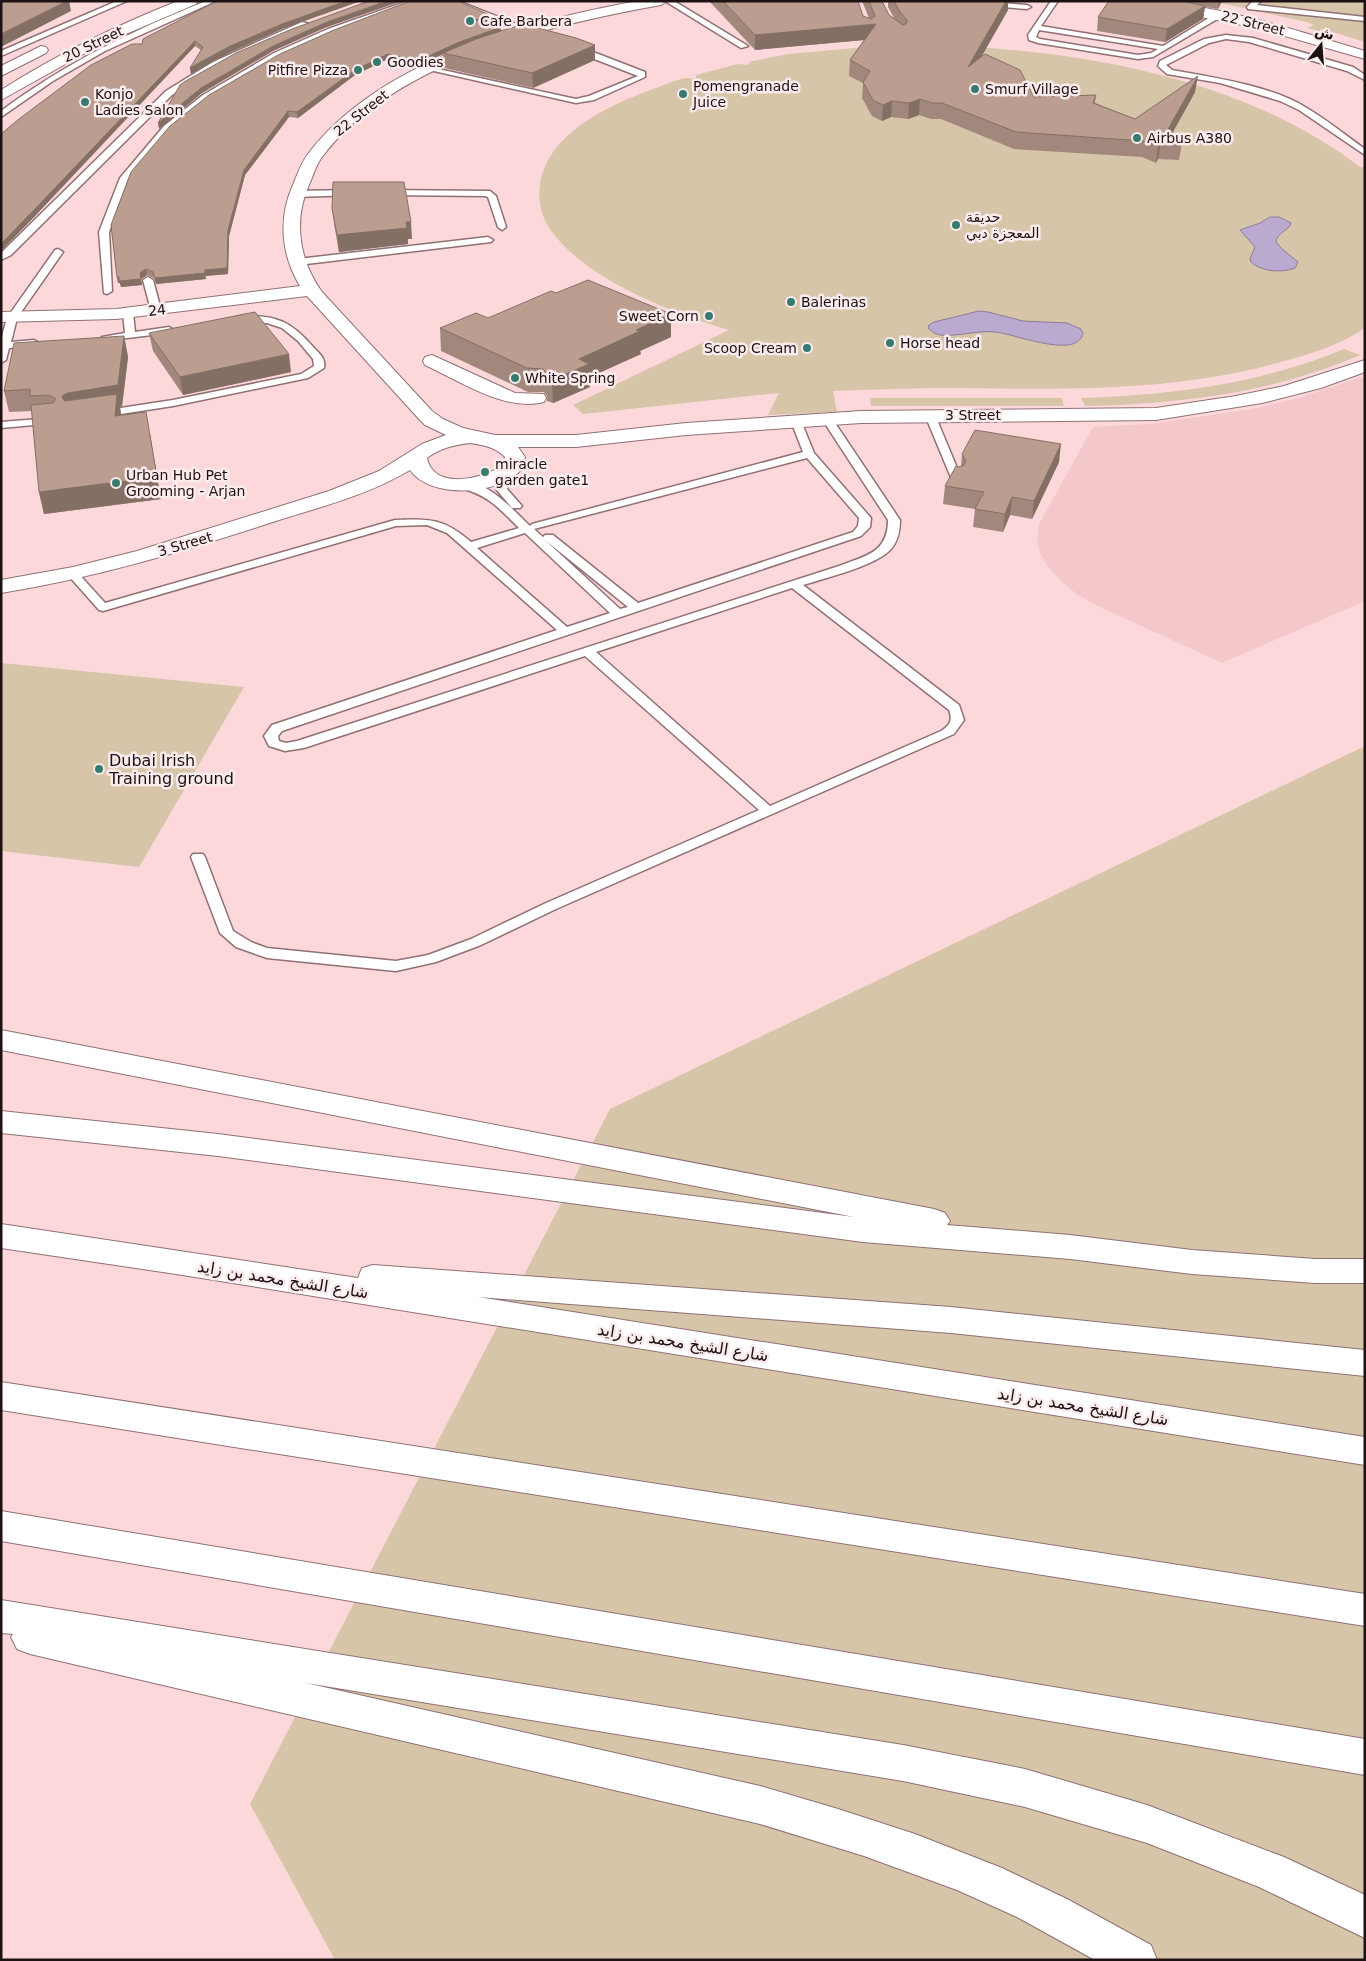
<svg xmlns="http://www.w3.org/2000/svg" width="1366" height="1961" font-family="'DejaVu Sans',Cairo,sans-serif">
<rect width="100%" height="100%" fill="#fcd8da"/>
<path fill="#f4c8cb" d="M1365,376V601L1222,663L1100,607L1078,595L1061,581L1048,567L1040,553L1037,538L1039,524L1093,427L1149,424L1252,409L1298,398Z"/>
<path fill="#d6c5a9" d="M1211,1H1365V42L1323,29L1319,31L1307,28L1314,25L1307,22Z
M866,47C901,47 937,45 972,47C1103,54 1254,85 1360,167H1365V328C1341,345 1310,354 1281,362C1170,393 1060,389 947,388C909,388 871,390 833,391L837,412L768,415L779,393L583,414L573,405L729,330C673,313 585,280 550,229C541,216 538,201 540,186C546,133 610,105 653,89C663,86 674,80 685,78C689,78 692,79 696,78V75L738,64L747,65L750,63L748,62L788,54Z
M1344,349L1360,355C1273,393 1179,404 1085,406L1081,398C1172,395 1260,384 1344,349Z
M870,398H1062L1064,406H871Z
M1,663L244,687L139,867L1,851Z
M1365,746V1960H335L250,1804L610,1109Z"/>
<path fill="#bbaad0" stroke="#8c7c97" d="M1270,217H1279L1291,223C1289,231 1277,232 1276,242L1281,248L1298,262L1295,268C1282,273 1262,272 1251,262L1250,259L1255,247L1240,230L1260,223Z
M979,311L988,312L1023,321L1067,323L1081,329L1083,334C1076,360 1013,333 995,332C977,330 958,337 940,335L934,333L928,328L929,325L934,322Z"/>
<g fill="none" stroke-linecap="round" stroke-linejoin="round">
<defs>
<path id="lane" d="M117,1H127L1,56V51Z
M206,1H216L105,51L53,81L1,117V111C64,64 133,30 206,1Z
M408,1H419L334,33L280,57L209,99L170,130L128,179L109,232L112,291L107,294L104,293L99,232L120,178L164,126L203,95L274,53L328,29Z
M448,1H458L539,33L532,35Z
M665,1H674L748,46L741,48Z
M1051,1H1058L1041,26L1163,46L1217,13L1224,15L1153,57L1138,59L1038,43L1029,40L1028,35ZM1039,30L1158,49L1151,53L1138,55L1040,39L1036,37Z
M1253,1H1261L1257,5L1365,17V21L1248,9L1247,7Z
M986,2L1027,5L1031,7L1027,9L989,6L985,4Z
M302,22L309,24L219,66L172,95L11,255L1,260V253L166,91L213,62Z
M1226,35L1253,38L1353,67L1365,75V80L1347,71L1249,42L1226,39L1209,43L1166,65L1172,70C1211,77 1272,86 1305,107C1326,119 1345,135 1365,149V155L1299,110L1280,101L1220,83L1167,74L1158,66L1160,61L1204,39Z
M574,47H580L645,72V77L594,100L576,103L425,69L429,67L576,99L589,96L638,76L574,51Z
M352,190L355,191V195L296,197L292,194L296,191Z
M387,190L490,191L496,196L506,227L502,230L498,227L488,197L485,196L384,195V191Z
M488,237L493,240L491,242L298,265L293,262L298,259Z
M58,249L63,252L17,318L11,342L34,340L39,343L34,346L9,348L6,360L1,363V340L7,318L55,250Z
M148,277L153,280L161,310L159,312L156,313L151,310L143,280Z
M128,310L133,313L135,332L169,327L174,330L169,333L102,341V337L125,333L123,313Z
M241,316C276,315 291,321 314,348C320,354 326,359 324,368L308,378L173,406L101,417L96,414L101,411L173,400L301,374L314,366L313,359L298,341L282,328L267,323L238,321V317Z
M930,412L935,415L962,480L961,482L957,483L952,480L925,415Z
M827,416L831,417L900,520C900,531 898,541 891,549C876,566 825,578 803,585L959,705L964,720L954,734L556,909L481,945L436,962L396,971L267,958L236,947L220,933L191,857L193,854H203L205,857L233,931L251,942L267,948L396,961L428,955L471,939L546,903L759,810L585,656L304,748L285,751L269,746L264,736L272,725L557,630L447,533L427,525L396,526L103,611L99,610L68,575L66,573L68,571H76L105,603L395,520C430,519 443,518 471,542L519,528C498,507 488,495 458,487L456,485L458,483C484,476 513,510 530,526L532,524L803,452L791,421L796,418L801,421L814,453L871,518L870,527L861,536L282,731L278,736L279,741L286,743L297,741L839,566C865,556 888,553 888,520L822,419ZM807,458L859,518L858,526L853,532L638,603L553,535H545L543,537L545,539L534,529ZM525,533L610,613L567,627L477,548ZM545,540L628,607L620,609ZM792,588L949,710C953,720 950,725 941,731L770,806L596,652Z
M52,418L57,421L56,423L1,428V422Z
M504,472L509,475L507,489L522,506L520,508H512L496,489L499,475Z"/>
<path id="street" d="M178,1H197L196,4L98,46L1,100V90C58,54 117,25 178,1Z
M638,1H667L661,5C549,25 394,61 322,157C316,165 313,176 309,185C293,221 299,260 322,292L432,411L443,419L463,428L495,435H576L686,423L861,411L1156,408L1236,396L1284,386L1365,360V372L1321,388L1262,403L1156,420L861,423L686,435L576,447H518L525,457C524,462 523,468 520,471C498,495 430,499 410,470C370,494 324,506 279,520C188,550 96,578 1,593V580L73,567L137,551L329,491L379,471L422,444L446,435L425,425L419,419L307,296L116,319L1,322V312L116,309L300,286C281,255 278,218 293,185C297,175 301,163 308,154C380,60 526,21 638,1ZM470,443C484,445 495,447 505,457L503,465C483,479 434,491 427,458C440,448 454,445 470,443Z
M1133,1C1210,1 1291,29 1365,51V59L1257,28L1139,5Z
M41,46L46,47L48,50L46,53L1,76V66Z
M432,355L515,393L544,394L546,398L544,402C505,412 460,381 425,365L423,361L425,357Z"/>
<path id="highway" d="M1,1030L934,1209L945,1213L950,1221L947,1225L1070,1235L1192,1250L1315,1259H1365V1283H1315L1192,1274L1070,1259L863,1242L218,1156L1,1133V1111L218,1134L854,1217L1,1050Z
M1,1224L358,1278L362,1268L373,1265L951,1307L1365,1350V1376L951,1333L478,1297L1365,1437V1465L176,1274L1,1248Z
M1,1382L1365,1594V1626L1,1410Z
M1,1511L1365,1739V1775L1,1541Z
M1,1600L903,1745L1025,1769L1147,1805L1284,1857L1365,1895V1938L1259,1887L1147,1843L1025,1807L903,1781L306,1683L760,1786L838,1809L915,1834L1002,1868L1067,1899L1151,1945L1157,1960H1095L1017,1917L957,1890L864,1856L760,1824L30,1654L17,1649L11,1637L13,1634L1,1633Z"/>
</defs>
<use href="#lane" stroke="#907073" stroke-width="3"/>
<use href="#street" stroke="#907073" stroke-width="2"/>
<use href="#highway" stroke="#907073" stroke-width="2"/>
<use href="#lane" fill="#fff" fill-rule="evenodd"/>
<use href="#street" fill="#fff" fill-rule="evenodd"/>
<use href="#highway" fill="#fff" fill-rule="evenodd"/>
</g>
<path fill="#a2887c" d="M410,1L488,14V21L484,23L501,27V31L595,45V60L533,88L444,68L443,54L418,66L388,59L355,75L298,118L289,117L245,175L229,236L228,274L205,276L206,279L156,284L154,278L147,275L141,279L142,285L121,287L120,283H118L117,277L111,225Z
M709,1H858L863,16L869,18L862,1H882L889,15L894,18L888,7V1H1012V2H1008V10L981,57L1034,97L1096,95L1095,103L1135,119L1195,92L1172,133L1183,138L1179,160L1158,159L1156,163L1142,157L1014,149L941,119H931L919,115L908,119L891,117L882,121L872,116L862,98L863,83L849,76L850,60L864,40L755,50Z
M1109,1H1222L1218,9L1205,7L1203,19L1165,42L1097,31L1098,17Z
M282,29L229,53L191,74L190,68L201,50L195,46L35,216L1,251V134L142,44Z
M332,208L412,239H408V244L339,252L334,224Z
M556,293L671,314V337L640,351L641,354L590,377V387L553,403L547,401V396L544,392H528L441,351L440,328L488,318Z
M149,333L291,372L183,395L153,351Z
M124,336L128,357L122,406L120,407L121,415L161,499L44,514L39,492L32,411L9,412L4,391Z
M962,454L1059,462L1032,519L1010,515L1003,532L973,527L975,509L943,504L945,486L959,467L961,466Z"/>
<path fill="#846f65" d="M67,1H69L71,11L1,47V34Z
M346,1H361L282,29L229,53L191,74L190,68L228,47L282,24Z
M387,1H402L327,27L273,51L202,93L159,129L158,123L201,88L273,46L327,22Z
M1006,1H1008V10L967,82L968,67Z
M1219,1H1222L1218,9Z
M1205,6L1203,19L1165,42L1167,29Z
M488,14V21L475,25V20L484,15Z
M876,24L875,39L755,50V35Z
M501,27V32L443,53V54L418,66V61L457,43Z
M195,41V46L35,216L1,251V244Z
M595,45V60L533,88L532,73Z
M388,54V59L355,75L298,118L297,112L355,70Z
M1198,76L1195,92L1167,143V131Z
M920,99L919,115L908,119L909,103Z
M892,101L891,117L882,121L883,105Z
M288,111L289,117L245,175L229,236L228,274L205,276V270L228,230L244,170Z
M1161,142L1158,159L1156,163L1158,146Z
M406,222H411L412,239H408V244L339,252L337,235Z
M146,269L147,275L141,279L142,285L121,287L120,283H118L117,277L140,273Z
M205,273L206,279L156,284L155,278Z
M671,314V337L640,351L641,354L590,377V387L553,403L552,380L579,359L636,330Z
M124,336L128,357L122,406L120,407L121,415L119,438L73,414L62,398L63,395Z
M289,354L291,372L183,395L180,377Z
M150,434L161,499L44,514L39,492Z
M1061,444L1059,462L1032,519L1034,501Z
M1012,497L1010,515L1003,532L1005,514Z"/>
<path fill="#bc9e90" stroke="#846f65" d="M1,1H67L1,34Z
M217,1H346L282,24L228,47L190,68L203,47L195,41L34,210L1,244V134L19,119L91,65L132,44H142L143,39Z
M369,1H387L327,22L273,46L201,88L158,123L180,85L184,82L236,53L292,29Z
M410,1H457L488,14L484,15L488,16L475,20L501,27L457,43L418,61L388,54L355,70L297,112L288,111L244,170L228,230L227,268L205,270V273L155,278L153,272L146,269L140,273L141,279L119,281V277H117L111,225L131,172L170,126L209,95L280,54L334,30Z
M723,1H858L863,16L871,19L875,16L869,1H882L889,15L903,25L907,23V20L900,12L894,1H1006L968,67L985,54L1020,70L1034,97L1096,95L1093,103L1135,119L1198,76L1167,131L1183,138L1182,144L1161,142L1158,146L1144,141L1016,132L942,103H932L920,99L909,103L892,101L883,105L873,100L863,82L870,71L850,60L876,24L755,35Z
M1109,1H1182L1205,6L1167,29L1098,17Z
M523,24L576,38L595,45L532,73L443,53L476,39Z
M333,182H404L411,222H406L407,228L337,235L332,208Z
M588,280L671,314L636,330L640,331L579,359L589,364L552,380L546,377L547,374L543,369L527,368L440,328L476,313L488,318L551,291L556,293Z
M255,312L289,354L180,377L149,333Z
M124,336L118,385L68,393L63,395L62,398L65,401L117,394L115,416L146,412L157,477L39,492L31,405L53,403L56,399L49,395L30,396V389L4,391L14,343Z
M975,430L1061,444L1034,501L1012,497L1005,514L975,509L984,492L945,486L956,466L959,467L964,465L966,461L962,454Z"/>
<g fill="#357b71" stroke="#faebec" stroke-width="2">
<circle cx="470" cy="21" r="5"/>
<circle cx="377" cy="62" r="5"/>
<circle cx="358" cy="70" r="5"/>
<circle cx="975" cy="89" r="5"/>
<circle cx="683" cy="94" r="5"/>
<circle cx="85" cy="102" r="5"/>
<circle cx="1137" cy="138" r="5"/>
<circle cx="956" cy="225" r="5"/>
<circle cx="791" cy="302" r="5"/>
<circle cx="709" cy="316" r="5"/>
<circle cx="890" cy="343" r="5"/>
<circle cx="807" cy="348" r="5"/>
<circle cx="515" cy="378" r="5"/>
<circle cx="485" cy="472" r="5"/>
<circle cx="116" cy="483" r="5"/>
<circle cx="99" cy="769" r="5"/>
</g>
<g text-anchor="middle" stroke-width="5" stroke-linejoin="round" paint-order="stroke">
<g font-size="14" fill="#1e1113" stroke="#faebec" text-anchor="start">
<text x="480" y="26">Cafe Barbera</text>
<text x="387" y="67">Goodies</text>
<text x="348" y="75" text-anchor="end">Pitfire Pizza</text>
<text x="693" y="91">Pomengranade<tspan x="693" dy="16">Juice</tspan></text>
<text x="985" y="94">Smurf Village</text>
<text x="95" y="99">Konjo<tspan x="95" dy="16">Ladies Salon</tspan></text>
<text x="1147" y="143">Airbus A380</text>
<text x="966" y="222">حديقة<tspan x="966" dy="16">المعجزة دبي</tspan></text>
<text x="801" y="307">Balerinas</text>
<text x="699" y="321" text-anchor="end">Sweet Corn</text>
<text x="900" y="348">Horse head</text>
<text x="797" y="353" text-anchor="end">Scoop Cream</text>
<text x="525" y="383">White Spring</text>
<text x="495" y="469">miracle<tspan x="495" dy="16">garden gate1</tspan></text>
<text x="126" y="480">Urban Hub Pet<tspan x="126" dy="16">Grooming - Arjan</tspan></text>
</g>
<g font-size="14" fill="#1e1113" stroke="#faebec">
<text transform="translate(1253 23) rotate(14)" y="5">22 Street</text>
<text transform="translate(93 44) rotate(-26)" y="5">20 Street</text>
<text transform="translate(361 113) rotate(-38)" y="5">22 Street</text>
<text transform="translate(157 310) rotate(-6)" y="5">24</text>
<text x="973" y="420">3 Street</text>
<text transform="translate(185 544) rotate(-16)" y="5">3 Street</text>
</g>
<g font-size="16" fill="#1e1113" stroke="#faebec" text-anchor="start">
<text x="109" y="766">Dubai Irish<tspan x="109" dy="18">Training ground</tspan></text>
</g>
<g font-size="16" fill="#1e1113" stroke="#faebec">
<text transform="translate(283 1279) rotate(9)" y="6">شارع الشيخ محمد بن زايد</text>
<text transform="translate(683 1342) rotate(9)" y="6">شارع الشيخ محمد بن زايد</text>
<text transform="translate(1083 1406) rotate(9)" y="6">شارع الشيخ محمد بن زايد</text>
</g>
</g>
<rect width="1366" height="1961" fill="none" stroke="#1e1113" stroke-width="5"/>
<g transform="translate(1321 45) rotate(17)" stroke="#faebec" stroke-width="4" paint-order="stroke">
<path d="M0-4L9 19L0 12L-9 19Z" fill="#1e1113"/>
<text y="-8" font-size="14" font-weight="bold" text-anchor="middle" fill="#1e1113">ش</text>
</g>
</svg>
